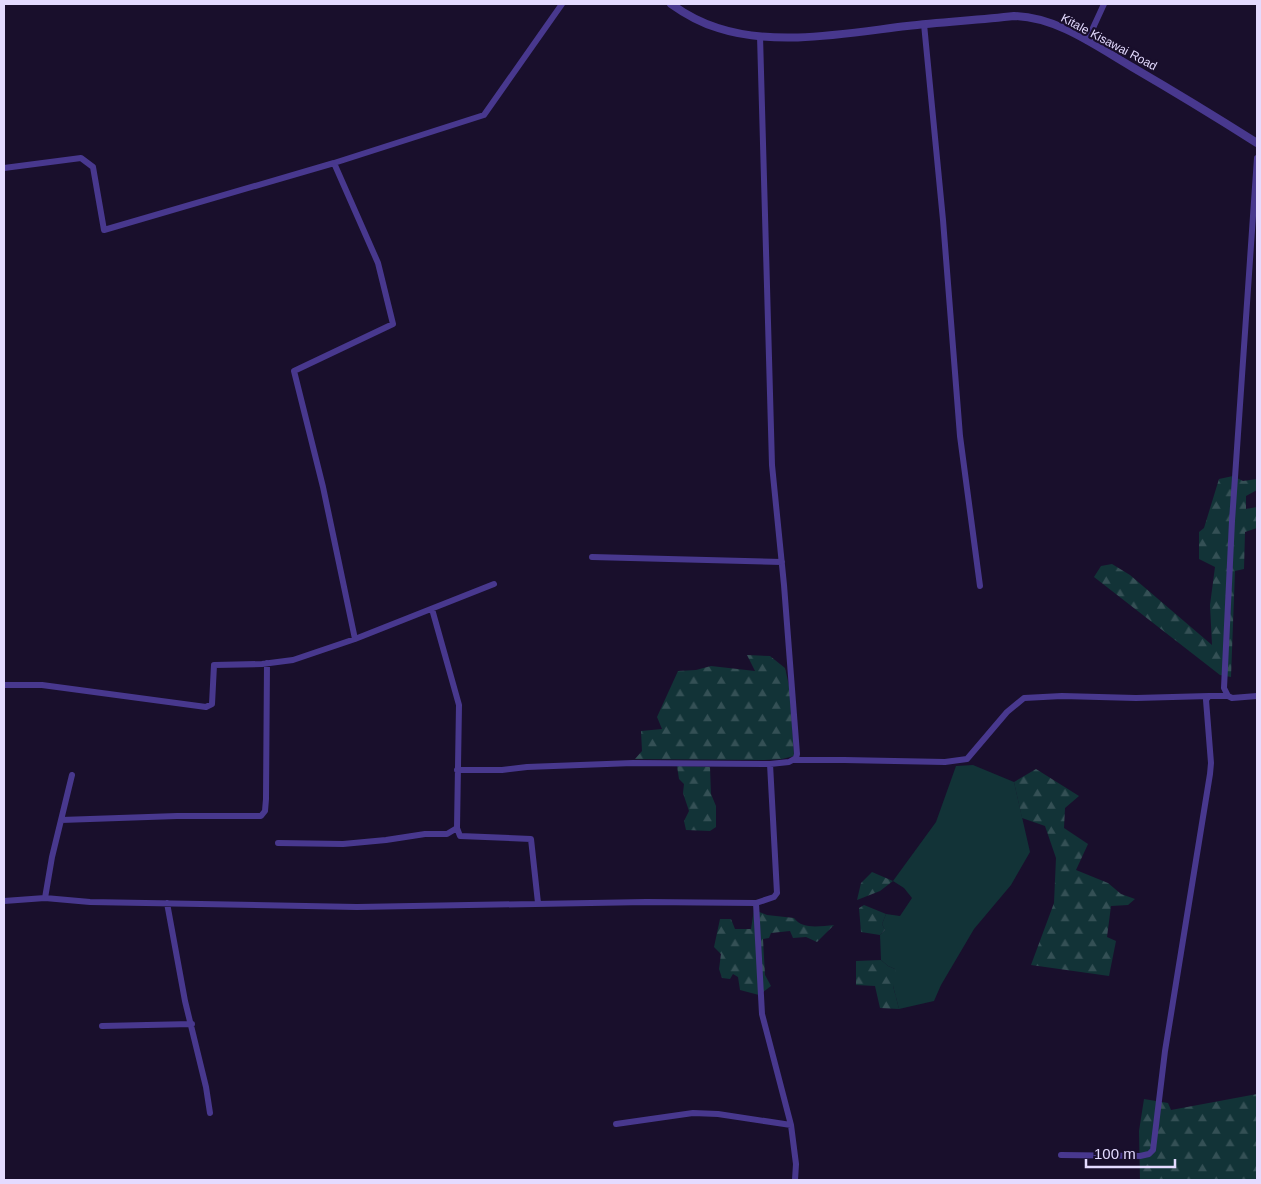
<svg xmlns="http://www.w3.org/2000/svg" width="1261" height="1184" font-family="Helvetica,sans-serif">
<defs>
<pattern id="forest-firs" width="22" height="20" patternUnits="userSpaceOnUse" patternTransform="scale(1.25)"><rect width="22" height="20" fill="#123337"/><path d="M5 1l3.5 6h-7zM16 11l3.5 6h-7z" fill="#345055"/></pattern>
</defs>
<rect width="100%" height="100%" fill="#190f2c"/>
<path fill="#123337" d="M973,765L1014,782L1030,852L1011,885L974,929L941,985L934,1001L899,1009L893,986L895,969L888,966L881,960L880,935L885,930L882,924L886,914L900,916L912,898L904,888L893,881L936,822L956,766Z"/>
<path fill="url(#forest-firs)" d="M1233,476L1243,481L1257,479V490L1246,496V509L1257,507V528L1245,532L1244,569L1235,571L1231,677L1220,675L1094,577L1101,566L1112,564L1130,575L1212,645L1210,605L1215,567L1199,559V532L1204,528L1219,479Z
M747,655L770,656L785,668L790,690L794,756L782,759L764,760L635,759L642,751L641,731L662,729L657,717L678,671L696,670L711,666L755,671Z
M677,766L710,767L711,794L716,806V827L710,831L686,830L684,821L689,811L683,793L684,784L679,779Z
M1036,769L1079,796L1065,808L1064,828L1088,844L1076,870L1108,883L1121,894L1135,899L1128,905L1111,906L1107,937L1116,941L1109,976L1031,965L1054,903L1056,858L1045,826L1022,818L1014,782Z
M872,872L893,881L880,891L857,900L861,883Z
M864,905L886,914L882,924L885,930L880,935L861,932L859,908Z
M754,910L767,915L794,918C803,930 820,926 834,925L817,942L806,937L793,938L790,931L771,933L769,938L763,939L765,975L771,986L759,995L740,990L738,977L733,974L730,979L722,978L719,969L721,954L714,947L720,919H731L735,929H751Z
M881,960L888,966L895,969L898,977L893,986L899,1009L880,1008L875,986L856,985V961Z
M1257,1094V1180H1140L1139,1131L1144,1099L1168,1103L1171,1110Z"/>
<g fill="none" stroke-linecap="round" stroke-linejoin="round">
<path stroke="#48388e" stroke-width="6" d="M924,24L943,220L960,436L980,586
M1087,41L1104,4
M1257,158L1232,521L1224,688L1228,696L1232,698L1257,696
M334,163L378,263L393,324L294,371L323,487L355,639
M4,168L81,158L93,167L104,230L334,163L484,115L562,4
M592,557L782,562
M432,609L459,705L457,828L460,836L531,839L538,903
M4,685H42L206,707L212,704L214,665L262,664L293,660L355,639L494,584
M793,760H844L945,762L967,759L1007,712L1024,698L1062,696L1136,698L1209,696
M457,770H502L527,767L633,763L770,764L789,762L796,758L797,754L784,585L772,465L760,36
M61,820L177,816H261L265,811L266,799L267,663
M278,843L343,844L386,840L425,834H447L457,828
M45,898L52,857L72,775
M4,901L45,898L90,902L357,907L646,902L756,903L762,1014L791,1125L796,1164L795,1180
M167,903L185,1001L206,1087L210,1113
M756,903L774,897L777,893L770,764
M102,1026L192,1024
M616,1124L693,1113L718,1114L791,1125
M1061,1155L1140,1156L1149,1154L1153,1150L1165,1051L1210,774L1211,763L1206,700L1209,696H1228"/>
<path stroke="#48388e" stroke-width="8" d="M671,4C685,14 701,23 718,28C776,47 848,33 907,26C943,22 978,20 1014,16C1057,17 1096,46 1132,67C1175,92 1216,117 1257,143"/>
</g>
<g text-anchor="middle" stroke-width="4.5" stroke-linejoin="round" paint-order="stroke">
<g font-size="12" fill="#e4dbff" stroke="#190f2c">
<text transform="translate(1109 42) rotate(28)" y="4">Kitale Kisawai Road</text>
</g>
</g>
<rect width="1261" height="1184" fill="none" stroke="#e4dbff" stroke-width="10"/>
<path d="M1086 1159v8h89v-8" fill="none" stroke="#e4dbff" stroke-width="2.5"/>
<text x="1094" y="1159" font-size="15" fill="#e4dbff" stroke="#190f2c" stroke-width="4" paint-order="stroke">100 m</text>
</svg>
